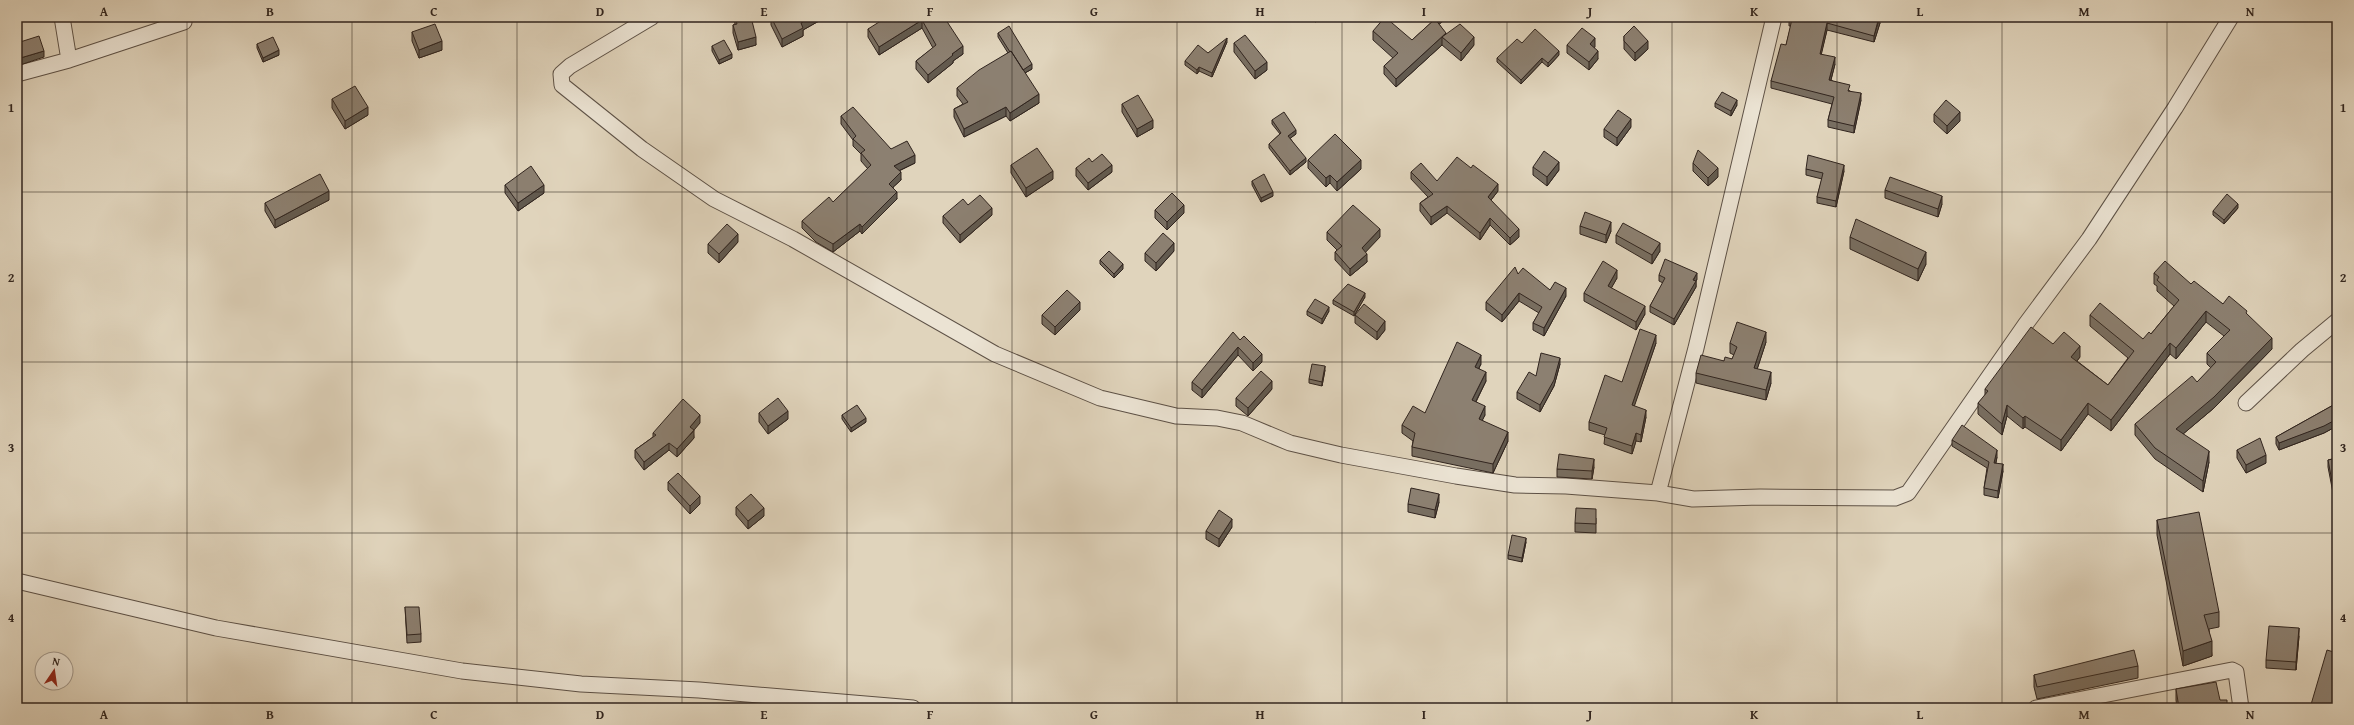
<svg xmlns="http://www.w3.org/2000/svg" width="2354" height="725" font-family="'Gentium Book Plus',serif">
<rect width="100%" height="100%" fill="#e0d4bc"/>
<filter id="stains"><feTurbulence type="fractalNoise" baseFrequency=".005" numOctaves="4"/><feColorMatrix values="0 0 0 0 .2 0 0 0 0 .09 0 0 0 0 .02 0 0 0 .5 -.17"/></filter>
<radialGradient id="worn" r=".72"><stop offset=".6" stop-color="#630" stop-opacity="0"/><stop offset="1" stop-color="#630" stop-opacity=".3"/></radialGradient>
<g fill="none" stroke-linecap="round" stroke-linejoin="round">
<defs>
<path id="street" d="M652,17L570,66L561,74L562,85L642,149L714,199L793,239L995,354L1100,398L1176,416L1217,418L1242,423L1290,443L1341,455L1456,476L1515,485L1566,486L1658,493L1696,348L1774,17
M69,60L184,22
M17,74L69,60L62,17
M2246,403L2302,350L2337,321
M1658,493L1693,499L1760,497L1895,498L1908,493L2025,325L2089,239L2175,108L2231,17
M17,581L216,628L462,671L581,684L699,690L913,708
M2036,708L2232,670L2236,672L2241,708"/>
</defs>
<use href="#street" stroke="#5d5146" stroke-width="17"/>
<use href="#street" stroke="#ebe3d3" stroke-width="15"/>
</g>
<path fill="#786e61" stroke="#31251f" d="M734,17H751L756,45L738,50L733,33V25L735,24Z
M771,17H826L803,30V36L782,47L771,25Z
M944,17L963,54L953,61V63L928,83L916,69V61L933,48L922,28L879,55L868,37V29Z
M1103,17H1112L1106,21Z
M1312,17H1323L1315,22Z
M1425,17H1447L1439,24L1446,34L1474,45L1461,61L1442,45L1396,87L1384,74V66L1393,58L1373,40V31L1412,40L1432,22Z
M1789,19L1880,23L1874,42L1827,30L1821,54L1835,64L1831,80L1850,91L1861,100L1854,133L1828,127V120L1832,104L1771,88V81L1786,45L1791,26H1789Z
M412,32L442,50L419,58L412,41Z
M998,33L1032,69L1025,73L1039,103L1010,121L1006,116L964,137L954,117V109L963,104L957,96V88L1008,53L998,37Z
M1624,36L1648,49L1635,61L1624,49Z
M1227,42L1212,77L1199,71L1197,74L1185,65V61L1208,53Z
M1234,43L1267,70L1255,79L1234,52Z
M1522,43L1559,55L1548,67L1542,62L1521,84L1497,62V58Z
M257,44L279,55L263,62L257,48Z
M1567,45L1595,47L1594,48L1598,59L1589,70L1567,53Z
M712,46L732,58L719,64L712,51Z
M332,99L368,115L345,129L332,108Z
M1715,103L1737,105L1731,116L1715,107Z
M1122,104L1153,128L1137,137L1122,112Z
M1934,114L1960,121L1947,134L1934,122Z
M841,116L891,149L915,163L899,171L901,180L893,187L897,199L862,234L860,231L833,252L816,242L802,228V221L833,202L868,169L861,161V154L853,146V140L841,124Z
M1272,120L1296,134L1290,138L1306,162L1290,175L1269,148V144L1280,134L1272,124Z
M1631,127L1617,146L1604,137V129Z
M1308,160L1361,169L1337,191L1330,183L1326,187L1308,168Z
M1092,162L1112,172L1088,190L1076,176V168Z
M1693,163L1718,177L1708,186L1693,171Z
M1011,165L1053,179L1026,197L1011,173Z
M1533,167L1559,170L1547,186L1533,175Z
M1806,169L1844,171L1836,207L1817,203V197L1822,179L1806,175Z
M1411,172L1437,181L1498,191L1491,200L1519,237L1510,245L1490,225L1480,240L1447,213L1431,225L1420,211V203L1428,197L1411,179Z
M1252,181L1273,196L1261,202L1252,185Z
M505,185L544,193L518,211L505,193Z
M1885,190L1942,204L1938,217L1885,198Z
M329,200L275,228L265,211V203Z
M968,205L992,215L960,243L943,223V216Z
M2238,208L2224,224L2213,215V211Z
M1155,210L1184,213L1167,230L1155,218Z
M1580,226L1611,231L1606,243L1580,234Z
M1327,232L1380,237L1365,252L1367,262L1350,276L1335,260V252L1337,250L1327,240Z
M1616,235L1660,251L1652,264L1616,243Z
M1850,237L1926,264L1918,281L1850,249Z
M738,242L719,263L708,253V244Z
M1174,251L1156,271L1145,261V253Z
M1100,260L1123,269L1114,278L1100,264Z
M2154,273L2191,284L2223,304L2247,314L2272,349L2214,408L2183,434L2209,462L2203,492L2155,459L2135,435V424L2197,382L2211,368L2207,364V353L2224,336L2206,322L2176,359L2170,354L2111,431L2088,414L2061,451L2025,427L2023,429L2007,416L2002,435L1978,414V403L1985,396V389L2053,344L2080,357L2077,361L2108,385L2128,358L2090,326V315L2143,339L2151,334L2174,306L2157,291V286L2154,284Z
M1518,274L1550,290L1566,296L1544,336L1533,330V323L1539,313L1519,301L1502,322L1486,310V302Z
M1659,275L1697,279L1696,281V287L1674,325L1650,312V306L1663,283L1659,281Z
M1617,278L1611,288L1645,314L1636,330L1584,301V293Z
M1365,297L1354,316L1333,304V300Z
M1080,310L1055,335L1042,324V315Z
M1307,311H1329L1322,324L1307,315Z
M1355,315L1385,330L1377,340L1355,323Z
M1240,340L1262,362L1253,371L1238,355L1202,398L1192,390V382Z
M1766,342L1757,369L1771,383L1766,400L1696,383V373L1724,361L1732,359L1734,355L1730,353V343Z
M1656,343L1634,406L1646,417L1641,442L1636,441L1632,454L1604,444L1605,435L1589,430V422L1622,382Z
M1481,364L1479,368L1486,381L1476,402L1485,415L1482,420L1508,441L1493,473L1412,456V447L1413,441L1402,433V425L1425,413Z
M1560,364L1554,386L1540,412L1517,399V392L1536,376Z
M1325,370L1322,386L1309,383V379Z
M1272,389L1248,416L1236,406V398Z
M2337,403V426L2324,433L2279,450L2276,444V437Z
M759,413L788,419L768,434L759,422Z
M842,415L866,422L851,432L842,419Z
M700,423L693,430L694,438L677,457L669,450L644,470L635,458V450L653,437V433Z
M1952,440L1997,457L1996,463L2003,471L1998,498L1984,495V488L1987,468L1952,446Z
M2237,450L2266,463L2246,473L2237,458Z
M2337,458V498H2334L2328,467V460Z
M1594,467L1592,479L1557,477V469Z
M668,482L700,504L690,514L668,490Z
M1439,502L1435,518L1408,512V504Z
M736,507L764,516L748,529L736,515Z
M1596,518V533L1575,532V523Z
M2157,520L2219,612V627L2209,629L2212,656L2183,666L2157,535Z
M1232,527L1219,547L1206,539V531Z
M1526,542L1522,562L1508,559V555Z
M405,607L421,634V642L407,643Z
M2299,636L2296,670L2266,668V660Z
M2138,666V678L2037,699L2034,687V675Z
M2176,689L2220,700L2227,708H2177L2176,700Z"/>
<path fill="#625a4f" stroke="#31251f" d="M811,17H826L803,30V36L782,47V39L801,23Z
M1106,17H1112L1106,21Z
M1315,17H1323L1315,22Z
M1438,17H1448L1437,26V18Z
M1880,17V23L1874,42V36Z
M922,20V28L879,55V47Z
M1827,23V30L1820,60V54Z
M1446,33V40L1442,37V45L1396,87V79Z
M756,37V45L738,50V42Z
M1474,37V45L1461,61V53Z
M1227,38V42L1212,77V73Z
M1595,38V47L1590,53V44Z
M442,41V50L419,58V50Z
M1648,41V49L1635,61V53Z
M963,46V54L953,61V63L928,83V75L952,54Z
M279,50V55L263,62V58Z
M44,51V57L17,66V59Z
M1559,51V55L1548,67V63Z
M1598,51V59L1589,70V62Z
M732,54V58L719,64V60Z
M1835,57V64L1829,87V80Z
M1542,58V62L1521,84V80Z
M1267,62V70L1255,79V71Z
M1032,64V69L1021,75V70Z
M1199,67V71L1197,74V70Z
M1861,93V100L1854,133V126Z
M1039,94V103L1010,121V113Z
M1737,100V105L1731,116V111Z
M368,107V115L345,129V121Z
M1006,107V116L964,137V129Z
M1960,112V121L1947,134V126Z
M1631,119V127L1617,146V138Z
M1153,120V128L1137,137V129Z
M1296,130V134L1288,140V136Z
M915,155V163L894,173V166Z
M1306,158V162L1290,175V171Z
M1361,160V169L1337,191V182Z
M1559,162V170L1547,186V177Z
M1112,165V172L1088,190V183Z
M1844,165V171L1836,207V201Z
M1718,168V177L1708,186V178Z
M1053,171V179L1026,197V188Z
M901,172V180L889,191V184Z
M1330,175V183L1326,187V178Z
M1498,184V191L1488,204V197Z
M544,185V193L518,211V203Z
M329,191V200L275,228V220Z
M897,192V199L862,234V227Z
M1273,192V196L1261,202V198Z
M1942,196V204L1938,217V209Z
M2238,204V208L2224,224V220Z
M1184,205V213L1167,230V222Z
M1447,206V213L1431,225V217Z
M992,208V215L960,243V235Z
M1490,218V225L1480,240V233Z
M1611,222V231L1606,243V235Z
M860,224V231L833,252V244Z
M1380,229V237L1362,256V248Z
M1519,229V237L1510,245V238Z
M738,234V242L719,263V254Z
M1174,243V251L1156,271V263Z
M1660,243V251L1652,264V255Z
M1926,252V264L1918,281V269Z
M1367,254V262L1350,276V269Z
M1123,264V269L1114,278V274Z
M1617,270V278L1608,294V286Z
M1697,273V279L1696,281V287L1674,325V319Z
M1566,288V296L1544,336V328Z
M1365,293V297L1354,316V312Z
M1519,293V301L1502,322V315Z
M1080,302V310L1055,335V327Z
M1645,306V314L1636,330V322Z
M1329,307V311L1322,324V319Z
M2206,311V322L2176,359V348Z
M1385,321V330L1377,340V332Z
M1766,332V342L1754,379V368Z
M1656,335V343L1632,413V405Z
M2272,338V349L2214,408L2176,440V429Z
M2170,343V354L2111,431V420Z
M2080,346V357L2071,368V357Z
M1238,347V355L1202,398V390Z
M1262,354V362L1253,371V363Z
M1481,355V364L1475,375V367Z
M1560,358V364L1554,386L1540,412V405Z
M1325,366V370L1322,386V382Z
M1486,372V381L1472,409V400Z
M1771,372V383L1766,400V390Z
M1272,381V389L1248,416V408Z
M2088,403V414L2061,451V440Z
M2007,405V416L2002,435V424Z
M1485,406V415L1479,427V419Z
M1646,410V417L1641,442V435Z
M788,411V419L768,434V426Z
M700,415V423L690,435V427Z
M2025,416V427L2023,429V418Z
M866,418V422L851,432V428Z
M2337,419V426L2324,433L2279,450V443Z
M694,430V438L677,457V449Z
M1508,432V441L1493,473V464Z
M1636,433V441L1632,454V446Z
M669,443V450L644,470V462Z
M1997,450V457L1994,470V463Z
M2209,451V462L2203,492V481Z
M2266,455V463L2246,473V465Z
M1594,459V467L1592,479V471Z
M2003,464V471L1998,498V491Z
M1439,494V502L1435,518V510Z
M700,496V504L690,514V506Z
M764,508V516L748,529V521Z
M1232,519V527L1219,547V539Z
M1526,538V542L1522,562V558Z
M2299,628V636L2296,670V662Z
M2212,641V656L2183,666V651Z"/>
<path fill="#8c8071" stroke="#31251f" d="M735,17H751L756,37L738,42L733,25L737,24Z
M771,17H811L801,23L803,28L782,39Z
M887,17H944L963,46L952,54L953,55L928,75L916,61L936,45L922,20L879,47L868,29Z
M1385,17L1412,40L1435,19L1446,33L1396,79L1384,66L1398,53L1373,31Z
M1789,17H1879L1874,36L1827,23L1820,54L1835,57L1829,80L1850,85L1848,91L1861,93L1854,126L1828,120L1834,97L1771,81L1781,44L1786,45L1792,19H1789Z
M435,24L442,41L419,50L412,32Z
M1460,24L1474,37L1461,53L1442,37Z
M1009,26L1032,64L1023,70L1011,51L1010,52L998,33Z
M1634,26L1648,41L1635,53L1624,41V36Z
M1582,28L1595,38L1590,44L1598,51L1589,62L1567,45Z
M1535,29L1559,51L1548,63L1542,58L1521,80L1497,58L1517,39L1522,43Z
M1245,35L1267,62L1255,71L1234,43Z
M39,36L44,51L17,59V43Z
M273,37L279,50L263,58L257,44Z
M1227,38L1212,73L1199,67L1197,70L1185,61L1198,45L1208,53Z
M724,40L732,54L719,60L712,46Z
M1011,51L1039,94L1010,113L1006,107L964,129L954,109L968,102L957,88L979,70Z
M355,86L368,107L345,121L332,99Z
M1722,92L1737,100L1731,111L1715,103Z
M1138,95L1153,120L1137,129L1122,104Z
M1946,100L1960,112L1947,126L1934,114Z
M853,107L891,149L907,141L915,155L894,166L901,172L889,184L897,192L862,227L860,224L833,244L816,234L802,221L829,197L833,202L871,165L861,153L865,150L853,139L856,136L841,116Z
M1618,110L1631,119L1617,138L1604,129Z
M1284,112L1296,130L1288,136L1306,158L1290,171L1269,144L1281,133L1272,120Z
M1335,134L1361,160L1337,182L1330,175L1326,178L1308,160Z
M1037,148L1053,171L1026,188L1011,165Z
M1698,150L1718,168L1708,178L1693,163Z
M1544,151L1559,162L1547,177L1533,167Z
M1102,154L1112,165L1088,183L1076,168L1089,158L1092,162Z
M1808,155L1844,165L1836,201L1817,197L1823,173L1806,169Z
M1457,157L1471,168L1473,165L1498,184L1488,197L1519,229L1510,238L1490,218L1480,233L1447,206L1431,217L1420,203L1433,194L1411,172L1421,163L1437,181Z
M531,166L544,185L518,203L505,185Z
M320,174L329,191L275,220L265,203Z
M1264,174L1273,192L1261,198L1252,181Z
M1890,177L1942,196L1938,209L1885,190Z
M1172,193L1184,205L1167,222L1155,210Z
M2227,194L2238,204L2224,220L2213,211Z
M980,195L992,208L960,235L943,216L963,199L968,205Z
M1353,205L1380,229L1362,248L1367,254L1350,269L1335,252L1342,246L1327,232Z
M1585,212L1611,222L1606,235L1580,226Z
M1856,219L1926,252L1918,269L1850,237Z
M1623,223L1660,243L1652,255L1616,235Z
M727,224L738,234L719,254L708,244Z
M1163,233L1174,243L1156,263L1145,253Z
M1109,251L1123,264L1114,274L1100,260Z
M1665,259L1697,273L1693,280L1696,281L1674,319L1650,306L1665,278L1659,275Z
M1603,261L1617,270L1608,286L1645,306L1636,322L1584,293Z
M2165,261L2191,284L2194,281L2223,304L2229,296L2247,311L2246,313L2272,338L2214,397L2176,429L2209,451L2203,481L2155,448L2135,424L2192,376L2197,382L2216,362L2207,353L2230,330L2206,311L2176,348L2170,343L2111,420L2088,403L2061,440L2025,416L2023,418L2007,405L2002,424L1978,403L1988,391L1985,389L2031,327L2053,344L2064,332L2080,346L2071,357L2108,385L2134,351L2090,315L2100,303L2143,339L2149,332L2151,334L2179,300L2157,280L2159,277L2154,273Z
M1515,267L1518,274L1523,268L1550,290L1555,282L1566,288L1544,328L1533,323L1542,307L1519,293L1502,315L1486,302Z
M1348,284L1365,293L1354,312L1333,300Z
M1067,290L1080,302L1055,327L1042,315Z
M1315,299L1329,307L1322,319L1307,311Z
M1364,304L1385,321L1377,332L1355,315Z
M1737,322L1766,332L1754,368L1771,372L1766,390L1696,373L1701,355L1724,361L1725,357L1732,359L1737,347L1730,343Z
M1640,329L1656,335L1632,405L1646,410L1641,435L1636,433L1632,446L1604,437L1607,428L1589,422L1605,375L1622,382Z
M1233,332L1240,340L1244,336L1262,354L1253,363L1238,347L1202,390L1192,382Z
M1457,342L1481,355L1475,367L1486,372L1472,400L1485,406L1479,419L1508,432L1493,464L1412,447L1415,433L1402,425L1413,406L1425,413Z
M1541,353L1560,358L1554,380L1540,405L1517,392L1529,372L1536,376Z
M1312,364L1325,366L1322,382L1309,379Z
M1261,371L1272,381L1248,408L1236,398Z
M778,398L788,411L768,426L759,413Z
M683,399L700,415L690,427L694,430L677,449L669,443L644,462L635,450L656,435L653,433Z
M2337,403V419L2324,426L2279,443L2276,437Z
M857,405L866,418L851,428L842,415Z
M1962,425L1997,450L1994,463L2003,464L1998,491L1984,488L1989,462L1952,440Z
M2260,438L2266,455L2246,465L2237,450Z
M1559,454L1594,459L1592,471L1557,469Z
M2337,458V491L2334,492L2328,460Z
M678,473L700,496L690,506L668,482Z
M1411,488L1439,494L1435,510L1408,504Z
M751,494L764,508L748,521L736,507Z
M1576,508L1596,509V524L1575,523Z
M1219,510L1232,519L1219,539L1206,531Z
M2199,512L2219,612L2204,615L2212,641L2183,651L2157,520Z
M1512,535L1526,538L1522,558L1508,555Z
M405,607H419L421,634L407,635Z
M2269,626L2299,628L2296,662L2266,660Z
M2134,650L2138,666L2037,687L2034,675Z
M2327,650L2337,653V705L2336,708H2310Z
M2216,682L2220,700H2227V708H2179L2176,689Z"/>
<path fill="none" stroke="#31251f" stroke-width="1" stroke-opacity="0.55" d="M187,17V708M352,17V708M517,17V708M682,17V708M847,17V708M1012,17V708M1177,17V708M1342,17V708M1507,17V708M1672,17V708M1837,17V708M2002,17V708M2167,17V708M17,192H2337M17,362H2337M17,533H2337"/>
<rect width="2354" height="725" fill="none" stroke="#e0d4bc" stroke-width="44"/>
<g transform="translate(54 671) rotate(13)"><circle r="19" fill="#ebe3d3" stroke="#a1978b"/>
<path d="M0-3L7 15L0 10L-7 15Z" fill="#8f2418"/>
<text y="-6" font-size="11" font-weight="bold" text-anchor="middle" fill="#31251f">N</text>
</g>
<rect x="22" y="22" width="2310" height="681" fill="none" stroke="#31251f" stroke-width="1.5"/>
<g font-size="13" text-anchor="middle" font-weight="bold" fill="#31251f">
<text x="104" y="16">A</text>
<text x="270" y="16">B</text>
<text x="434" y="16">C</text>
<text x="600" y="16">D</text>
<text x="764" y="16">E</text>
<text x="930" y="16">F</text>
<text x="1094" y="16">G</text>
<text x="1260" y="16">H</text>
<text x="1424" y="16">I</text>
<text x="1590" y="16">J</text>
<text x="1754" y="16">K</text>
<text x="1920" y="16">L</text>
<text x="2084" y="16">M</text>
<text x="2250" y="16">N</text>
<text x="11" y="112">1</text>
<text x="2343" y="112">1</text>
<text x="11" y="282">2</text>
<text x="2343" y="282">2</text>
<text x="11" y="452">3</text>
<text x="2343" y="452">3</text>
<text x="11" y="622">4</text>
<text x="2343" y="622">4</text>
<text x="104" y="719">A</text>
<text x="270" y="719">B</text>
<text x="434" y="719">C</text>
<text x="600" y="719">D</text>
<text x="764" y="719">E</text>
<text x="930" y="719">F</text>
<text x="1094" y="719">G</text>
<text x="1260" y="719">H</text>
<text x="1424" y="719">I</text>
<text x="1590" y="719">J</text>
<text x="1754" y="719">K</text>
<text x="1920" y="719">L</text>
<text x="2084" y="719">M</text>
<text x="2250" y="719">N</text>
</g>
<rect width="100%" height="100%" filter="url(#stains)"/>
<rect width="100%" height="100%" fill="url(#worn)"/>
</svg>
